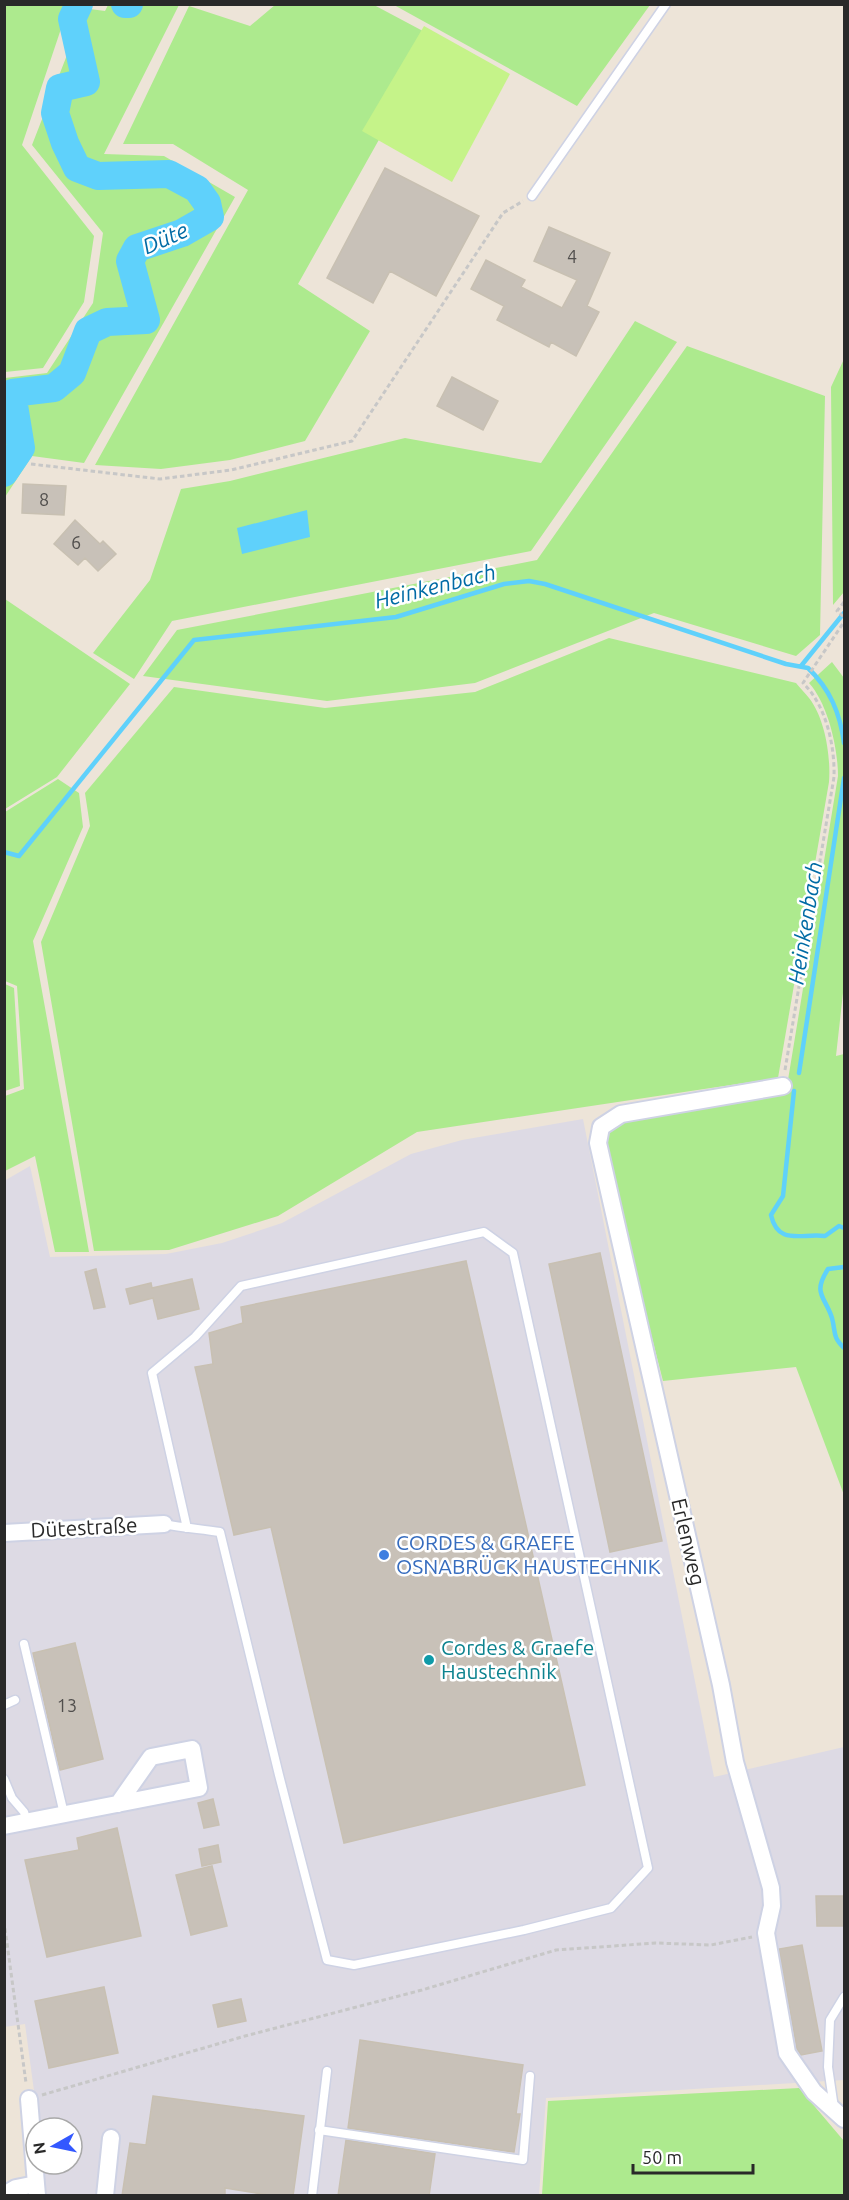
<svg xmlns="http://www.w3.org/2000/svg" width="849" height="2200" font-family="Ubuntu,sans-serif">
<rect width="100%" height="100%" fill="#ede4d8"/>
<path fill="#dddae4" d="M583,1119L714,1777L844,1747V2080L546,2098L539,2195H47L43,2164H72V2128H39L25,2024L4,2027V1181L30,1166L50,1257L166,1254L222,1243L282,1223L411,1154L462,1140Z"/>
<path fill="#adea8e" d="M5,4L69,5L22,145L94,236L84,302L43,368L5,372Z
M108,5H179L104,154L164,156L235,197L84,463L32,456L5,497V378L47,373L93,303L103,233L32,145L81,19L90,9L105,11Z
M275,5H374L436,38L298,284L370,331L305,441L230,460L161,469L95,465L248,190L173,144H123L189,6L250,26Z
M394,5H650L577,106Z
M635,321L677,342L531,551L172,621L134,679L93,653L150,580L181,489L230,481L405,438L541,463Z
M687,346L825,396L820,635L796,656L654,613L475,683L327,701L143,676L177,630L537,560Z
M844,359V592L833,605L831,387Z
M5,599L130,684L57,777L5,809Z
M609,638L796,683C800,688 805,693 809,698C825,718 831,757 829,782L778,1078L417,1132L278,1216L169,1250L94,1251L41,942L90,826L85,793L174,687L325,708L475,692Z
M832,662L844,678V984L836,1056L844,1054V1495L796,1367L663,1381L602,1142L610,1128L624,1120L786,1092L838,776C838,748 828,704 809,683Z
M58,779L79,793L83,827L33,941L89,1252H55L35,1156L5,1171V1096L24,1089L17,986L5,981V812Z
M5,984L14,988L20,1086L5,1091Z
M799,2088L844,2141V2195H542L548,2101Z"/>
<path fill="#c5f389" d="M424,26L510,74L452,182L362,131Z"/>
<path fill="#5fd1fb" d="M307,510L310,537L242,554L237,528Z"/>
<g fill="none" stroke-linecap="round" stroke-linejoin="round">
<path stroke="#5fd1fb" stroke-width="4.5" d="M801,666L844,613
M4,852L19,856L194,640L396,617L504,584L529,581L545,584L786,664L808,668C830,689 840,713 844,743
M799,1073L844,778
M794,1091L783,1196L771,1215C778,1246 801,1233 825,1236L839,1226L844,1228
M844,1267L828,1269C812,1294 825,1296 832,1318C836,1333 832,1336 844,1348"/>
<path stroke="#5fd1fb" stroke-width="28" d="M125,4H129
M4,473L21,448L12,393L54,388L72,373L88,331L107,322L146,320L130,261L137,248L182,233L210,217L207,203L197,189L169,174L98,176L77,168L65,143L55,113L60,88L86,82L72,19L79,4"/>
</g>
<path fill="#c8c1b8" stroke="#c8c0b2" stroke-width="1.5" d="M385,168L479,216L436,296L390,271L373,303L327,278Z
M549,227L610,253L587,306L599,312L576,356L551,342L549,347L497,320L504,306L471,289L486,260L525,280L521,287L562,308L577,280L534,261Z
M452,377L498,401L483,430L437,406Z
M23,484L66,486L64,515L22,513Z
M75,520L100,544L103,541L116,554L98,571L85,558L78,565L54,544Z
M600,1253L662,1541L610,1552L549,1264Z
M466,1261L585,1785L344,1843L271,1527L234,1535L195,1367L213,1364L209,1333L243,1323L241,1307Z
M96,1269L105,1307L94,1309L85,1272Z
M192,1279L199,1309L158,1319L153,1298L130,1304L126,1289L151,1283L152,1288Z
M75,1643L103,1759L60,1770L33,1653Z
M213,1799L219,1825L204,1828L198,1803Z
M117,1828L141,1936L47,1957L25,1860L79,1850L77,1838Z
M218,1845L221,1862L202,1866L199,1849Z
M212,1866L227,1926L191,1935L176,1875Z
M816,1896H844V1926H817Z
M802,1945L822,2051L801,2055L797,2049L779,1949Z
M104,1987L118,2053L49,2068L35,2001Z
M241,1999L246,2021L218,2027L213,2005Z
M360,2040L523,2065L516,2114H520L514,2152L348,2128Z
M153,2096L304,2116L293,2196H275L225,2188V2196H122L130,2143L146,2145Z
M346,2140L435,2154L429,2196H338Z"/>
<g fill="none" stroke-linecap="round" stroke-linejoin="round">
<defs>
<path id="service" d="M532,196L666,4
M164,1524C183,1528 202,1529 220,1532L279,1775L327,1960L354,1965L524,1930L611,1908L648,1868L513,1253L484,1232L241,1286L195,1337L152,1373L187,1528
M24,1644L64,1814
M4,1705L15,1700
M4,1779L12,1798L24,1812L27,1822
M834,2108L828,2067L830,2020L844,1997
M319,2130L523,2160L530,2076
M312,2196L327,2071"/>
<path id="minor" d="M783,1086L621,1114L601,1127L598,1143L721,1685L735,1762L771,1888L772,1906L766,1933L787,2053L814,2092L844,2119
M4,1533L164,1524
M4,1826L199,1788L192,1749L151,1757L118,1804
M29,2099L36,2184
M4,2195L16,2188L36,2184L37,2195
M105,2196L111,2138"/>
</defs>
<use href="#service" stroke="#ced2e4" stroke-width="11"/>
<use href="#minor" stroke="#ced2e4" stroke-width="20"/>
<path stroke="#c7c7c7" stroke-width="3" stroke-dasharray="4.5 3" stroke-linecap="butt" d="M31,464L160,479L231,470L352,441L503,213L523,201
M844,602L837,611L844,617
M785,1070L834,777C835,746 826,705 803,683L844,622
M4,1921L26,2083
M42,2095L245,2036L422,1990L556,1950L656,1943L711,1945L752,1937"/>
<use href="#service" stroke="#fff" stroke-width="8"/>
<use href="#minor" stroke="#fff" stroke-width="16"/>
</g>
<circle fill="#3f7fe0" stroke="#fff" stroke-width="2" cx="384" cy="1555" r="6"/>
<circle fill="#0f9aa8" stroke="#fff" stroke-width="2" cx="429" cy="1660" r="6"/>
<g text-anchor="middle" stroke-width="5" stroke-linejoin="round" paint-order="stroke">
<g font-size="18" fill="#514f4d">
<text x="572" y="263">4</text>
<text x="44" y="506">8</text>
<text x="76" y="549">6</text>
<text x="67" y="1712">13</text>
</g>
<g font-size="21" fill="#292929" stroke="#fff">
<text transform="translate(84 1528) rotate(-3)" y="7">Dütestraße</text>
<text transform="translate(688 1542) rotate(77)" y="7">Erlenweg</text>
</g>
<g font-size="21" fill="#366cbe" stroke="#fff" text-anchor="start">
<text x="396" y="1550">CORDES &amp; GRAEFE<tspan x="396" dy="24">OSNABRÜCK HAUSTECHNIK</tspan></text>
</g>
<g font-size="21" fill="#0d838f" stroke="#fff" text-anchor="start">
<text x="441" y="1655">Cordes &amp; Graefe<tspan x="441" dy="24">Haustechnik</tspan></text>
</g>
<g font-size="22" font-style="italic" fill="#006ba5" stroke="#fff">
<text transform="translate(165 238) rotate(-24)" y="8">Düte</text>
<text transform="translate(435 586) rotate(-14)" y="8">Heinkenbach</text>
<text transform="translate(805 923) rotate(-81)" y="8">Heinkenbach</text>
</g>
</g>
<rect width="849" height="2200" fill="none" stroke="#292929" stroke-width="12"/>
<g transform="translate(54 2146) rotate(261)"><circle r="28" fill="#ffffff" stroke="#a9a9a9" stroke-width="1.5"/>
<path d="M0-4.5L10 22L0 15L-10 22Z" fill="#3358ff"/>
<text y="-9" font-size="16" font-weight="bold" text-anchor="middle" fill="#292929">N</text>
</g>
<path d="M633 2164v9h120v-9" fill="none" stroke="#292929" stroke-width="3"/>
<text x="642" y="2164" font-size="18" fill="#292929" stroke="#ffffff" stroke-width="4.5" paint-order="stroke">50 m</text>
</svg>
